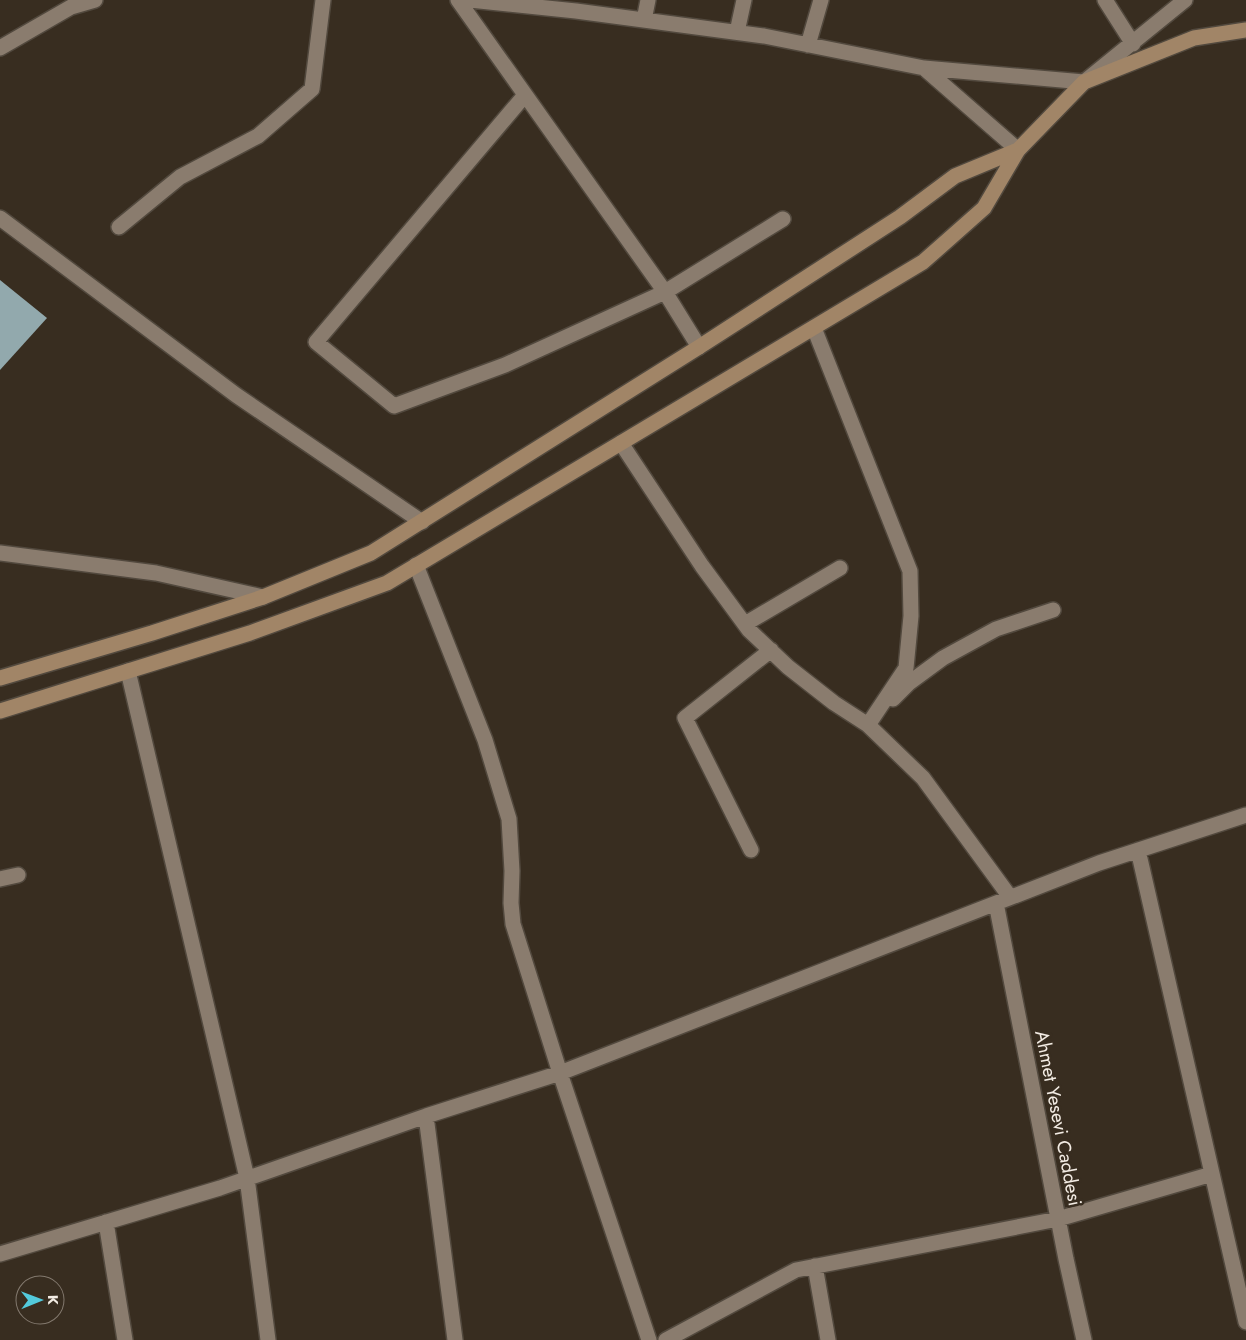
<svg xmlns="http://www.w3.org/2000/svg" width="1246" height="1340" font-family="Jost,sans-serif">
<rect width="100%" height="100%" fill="#382d20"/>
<path fill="#92a9ad" d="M0,280L47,318L0,370Z"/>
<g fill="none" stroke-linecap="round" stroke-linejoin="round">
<defs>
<path id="street" d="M458,0L665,292L699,347
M470,0L576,11L764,36L924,68L1084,82L1185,0
M1105,0L1133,44
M644,20L648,0
M737,32L744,0
M808,45L821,0
M0,48L71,7L95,0
M924,68L1018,150
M525,95L316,342L394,406L505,365L665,292L783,219
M0,218L236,395L422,522
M119,227L180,177L258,136L312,89L323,0
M814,328L910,571L911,616L906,668L868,725
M621,443L702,566L749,630L788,667L834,703L868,725L923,778L1010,897
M0,553L156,573L263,597
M416,565L485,740L509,819L512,871L511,903L513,924L560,1073L649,1340
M745,624L840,568
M128,671L247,1178L268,1340
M893,699L909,683L943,658L996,629L1053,610
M751,850L685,718L771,650
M1138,850L1246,1322
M0,879L18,875
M996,903L1066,1259L1084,1340
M426,1116L455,1340
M106,1222L125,1340
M0,1254L220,1188L426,1116L560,1073L1099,863L1246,815
M815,1266L828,1340
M666,1340L796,1270L1058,1219L1212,1174"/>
<path id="secondary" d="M0,678L152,633L263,597L371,553L699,347L900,217L955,176L1018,150L1084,82L1194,38L1246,30
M0,711L250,633L387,583L923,262L984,208L1018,150"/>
</defs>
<use href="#street" stroke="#52493e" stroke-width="18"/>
<use href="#secondary" stroke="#52493e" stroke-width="18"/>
<use href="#street" stroke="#8a7c6e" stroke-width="15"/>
<use href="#secondary" stroke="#a18567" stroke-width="15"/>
</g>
<g text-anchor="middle" stroke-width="5" stroke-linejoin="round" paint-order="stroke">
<g font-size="19" fill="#f3ece4" stroke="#382d20">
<text transform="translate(1059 1118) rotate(79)" y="7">Ahmet Yesevi Caddesi</text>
</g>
</g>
<g transform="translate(40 1300) rotate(89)"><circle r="24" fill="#382d20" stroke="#83796e"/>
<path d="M0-4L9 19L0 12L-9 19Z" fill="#53cadc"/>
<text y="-8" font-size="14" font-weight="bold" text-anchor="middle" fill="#f3ece4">K</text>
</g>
</svg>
